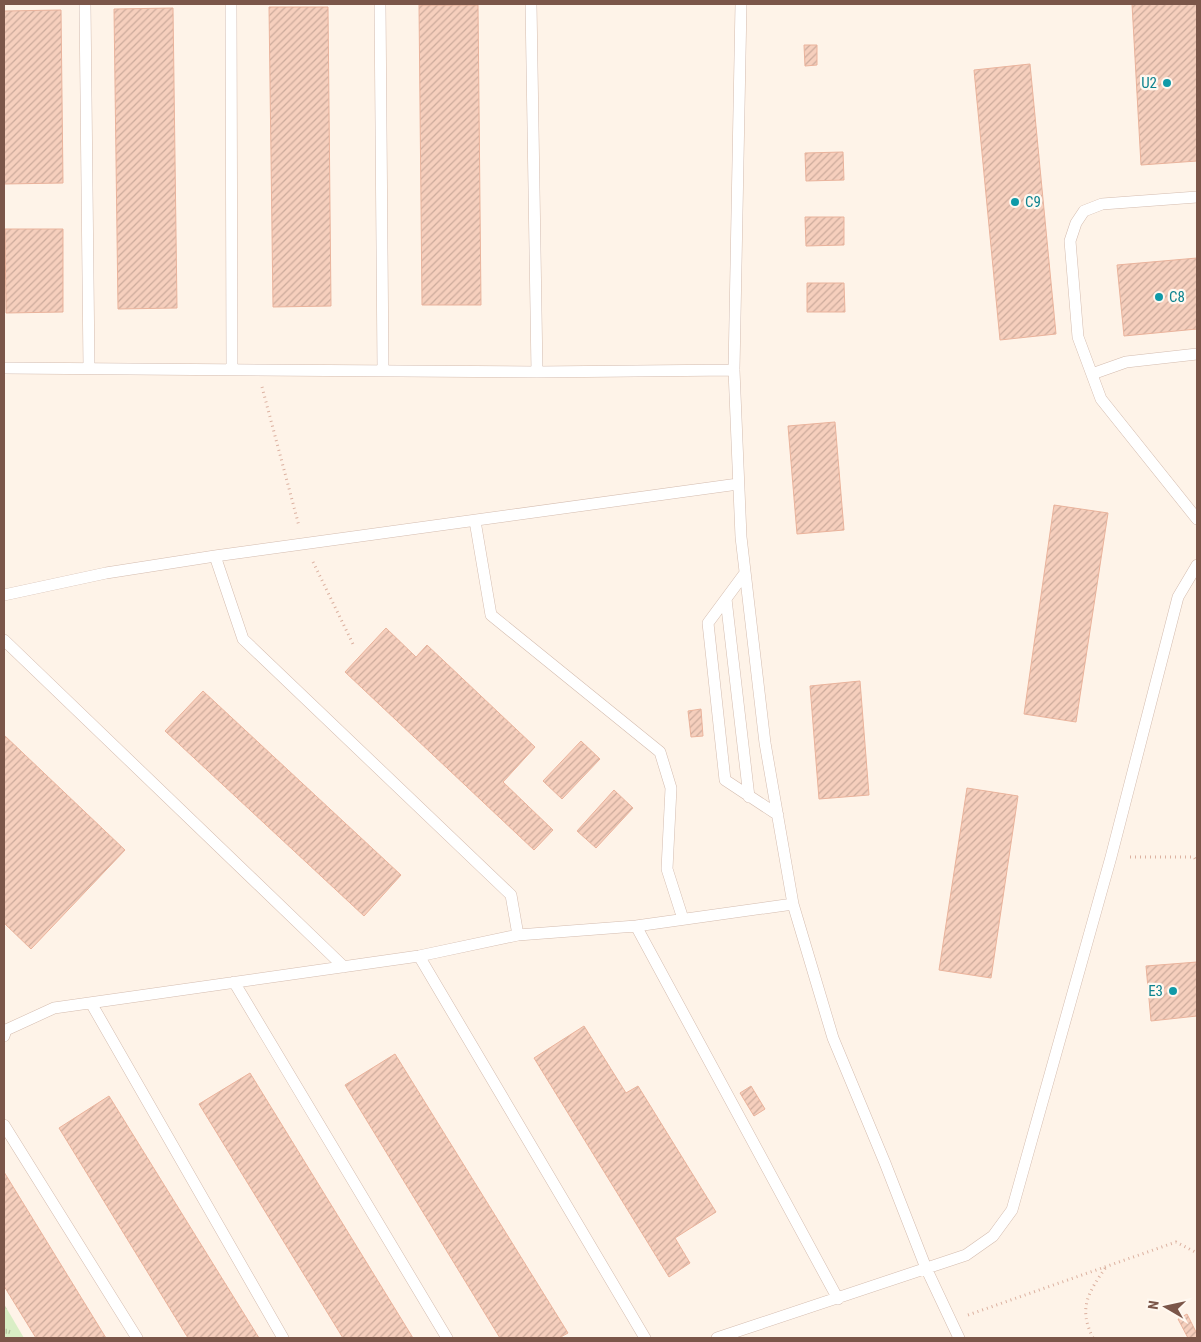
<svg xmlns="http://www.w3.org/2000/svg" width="1201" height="1342" font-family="'Roboto Condensed',sans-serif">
<defs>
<pattern id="grass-tufts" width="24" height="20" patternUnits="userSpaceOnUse" patternTransform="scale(1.25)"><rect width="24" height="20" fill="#d9eec5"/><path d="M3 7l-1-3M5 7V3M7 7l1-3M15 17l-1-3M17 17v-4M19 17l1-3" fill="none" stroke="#b5c4a2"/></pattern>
<pattern id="building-hatch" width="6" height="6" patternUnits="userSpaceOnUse" patternTransform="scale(1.25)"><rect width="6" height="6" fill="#f6cfbd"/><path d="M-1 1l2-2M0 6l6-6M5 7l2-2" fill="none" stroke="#ccab9c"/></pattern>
</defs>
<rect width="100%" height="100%" fill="#fef3e8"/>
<path fill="url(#grass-tufts)" d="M4,1304L24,1338H4Z"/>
<path fill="url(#building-hatch)" stroke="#eab39c" d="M1132,4H1197V161L1141,165Z
M419,5H478L481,305H422Z
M269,7H328L331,306L273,307Z
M173,8L177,308L118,309L114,9Z
M61,10L63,183L4,184V11Z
M804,45H817V65L805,66Z
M1030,64L1056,334L1000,340L974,70Z
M843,152L844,180L806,181L805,153Z
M805,217H844V245L806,246Z
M5,229H63V312L6,313Z
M1197,258V329L1124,336L1117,265Z
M807,283H844L845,312H807Z
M835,422L844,530L797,534L788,426Z
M1054,505L1108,513L1076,722L1024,714Z
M386,628L416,657L427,645L535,747L503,782L553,830L534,850L345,672Z
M860,681L869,795L819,799L810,686Z
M203,691L401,875L364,916L165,731Z
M701,709L703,736L691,737L688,711Z
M4,735L125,850L31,949L4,923Z
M581,741L600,759L562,799L543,781Z
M967,788L1018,796L991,978L939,970Z
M614,790L633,808L596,848L577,831Z
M1197,962V1016L1151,1021L1146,966Z
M584,1026L626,1093L638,1086L716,1212L675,1238L690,1263L669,1277L534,1058Z
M395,1054L568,1333L559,1338H500L345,1085Z
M250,1073L413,1338H343L199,1104Z
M751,1086L765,1109L754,1116L740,1093Z
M109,1096L259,1338H188L59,1128Z
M4,1172L106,1338H36L4,1286Z
M1187,1314L1197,1334V1338H1188L1178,1319Z"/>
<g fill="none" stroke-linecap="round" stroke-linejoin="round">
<defs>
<path id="service" d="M85,4L89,368
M231,4L232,369
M380,4L383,369
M531,4L537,372
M741,4L734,370L741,537L765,743L793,904L833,1038L885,1163L926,1268L959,1338
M1197,197L1102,204L1084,211L1076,223L1070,241L1078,337L1101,399L1197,519
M4,368L537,372L734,370
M1092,374L1126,362L1197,354
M475,521L491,615L660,752L671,788L667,869L683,919
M215,556L243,639L511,895L518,935
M745,573L708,623L725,780L778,815
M4,595L106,573L215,556L738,484
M726,599L749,797
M4,640L344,967
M636,926L838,1299
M419,956L645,1338
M234,982L447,1338
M91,1003L283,1338
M4,1036L6,1030L54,1008L419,956L518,935L636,926L793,904
M4,1125L137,1338
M717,1338L966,1255L993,1236L1012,1210L1111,857L1178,597L1197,565"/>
</defs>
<use href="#service" stroke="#d4bcaf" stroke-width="12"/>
<path stroke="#dcb1a0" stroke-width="3" stroke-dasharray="1 4" stroke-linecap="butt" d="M262,387L299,526
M313,562L353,644
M1130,857H1194L1197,862
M968,1315L1176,1242L1197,1253
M1093,1338C1078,1308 1088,1293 1106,1267"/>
<use href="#service" stroke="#fff" stroke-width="11"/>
</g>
<g fill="#0f9aa8" stroke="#fff8f0" stroke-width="2">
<circle cx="1167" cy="83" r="5"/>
<circle cx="1015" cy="202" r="5"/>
<circle cx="1159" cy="297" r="5"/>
<circle cx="1173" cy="991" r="5"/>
</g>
<g text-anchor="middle" stroke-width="4.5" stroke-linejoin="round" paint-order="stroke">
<g font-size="15" fill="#0d838f" stroke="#fff8f0" text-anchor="end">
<text x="1157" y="88">U2</text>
<text x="1025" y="207" text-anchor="start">C9</text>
<text x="1169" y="302" text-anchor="start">C8</text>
<text x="1163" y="996">E3</text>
</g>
</g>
<rect width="1201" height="1342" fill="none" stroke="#7b5649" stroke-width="10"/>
<g transform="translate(1166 1307) rotate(279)" stroke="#fff8f0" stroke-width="4" paint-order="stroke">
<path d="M0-4L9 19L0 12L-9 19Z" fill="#7b5649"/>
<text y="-8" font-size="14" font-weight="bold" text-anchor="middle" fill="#7b5649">N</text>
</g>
</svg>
